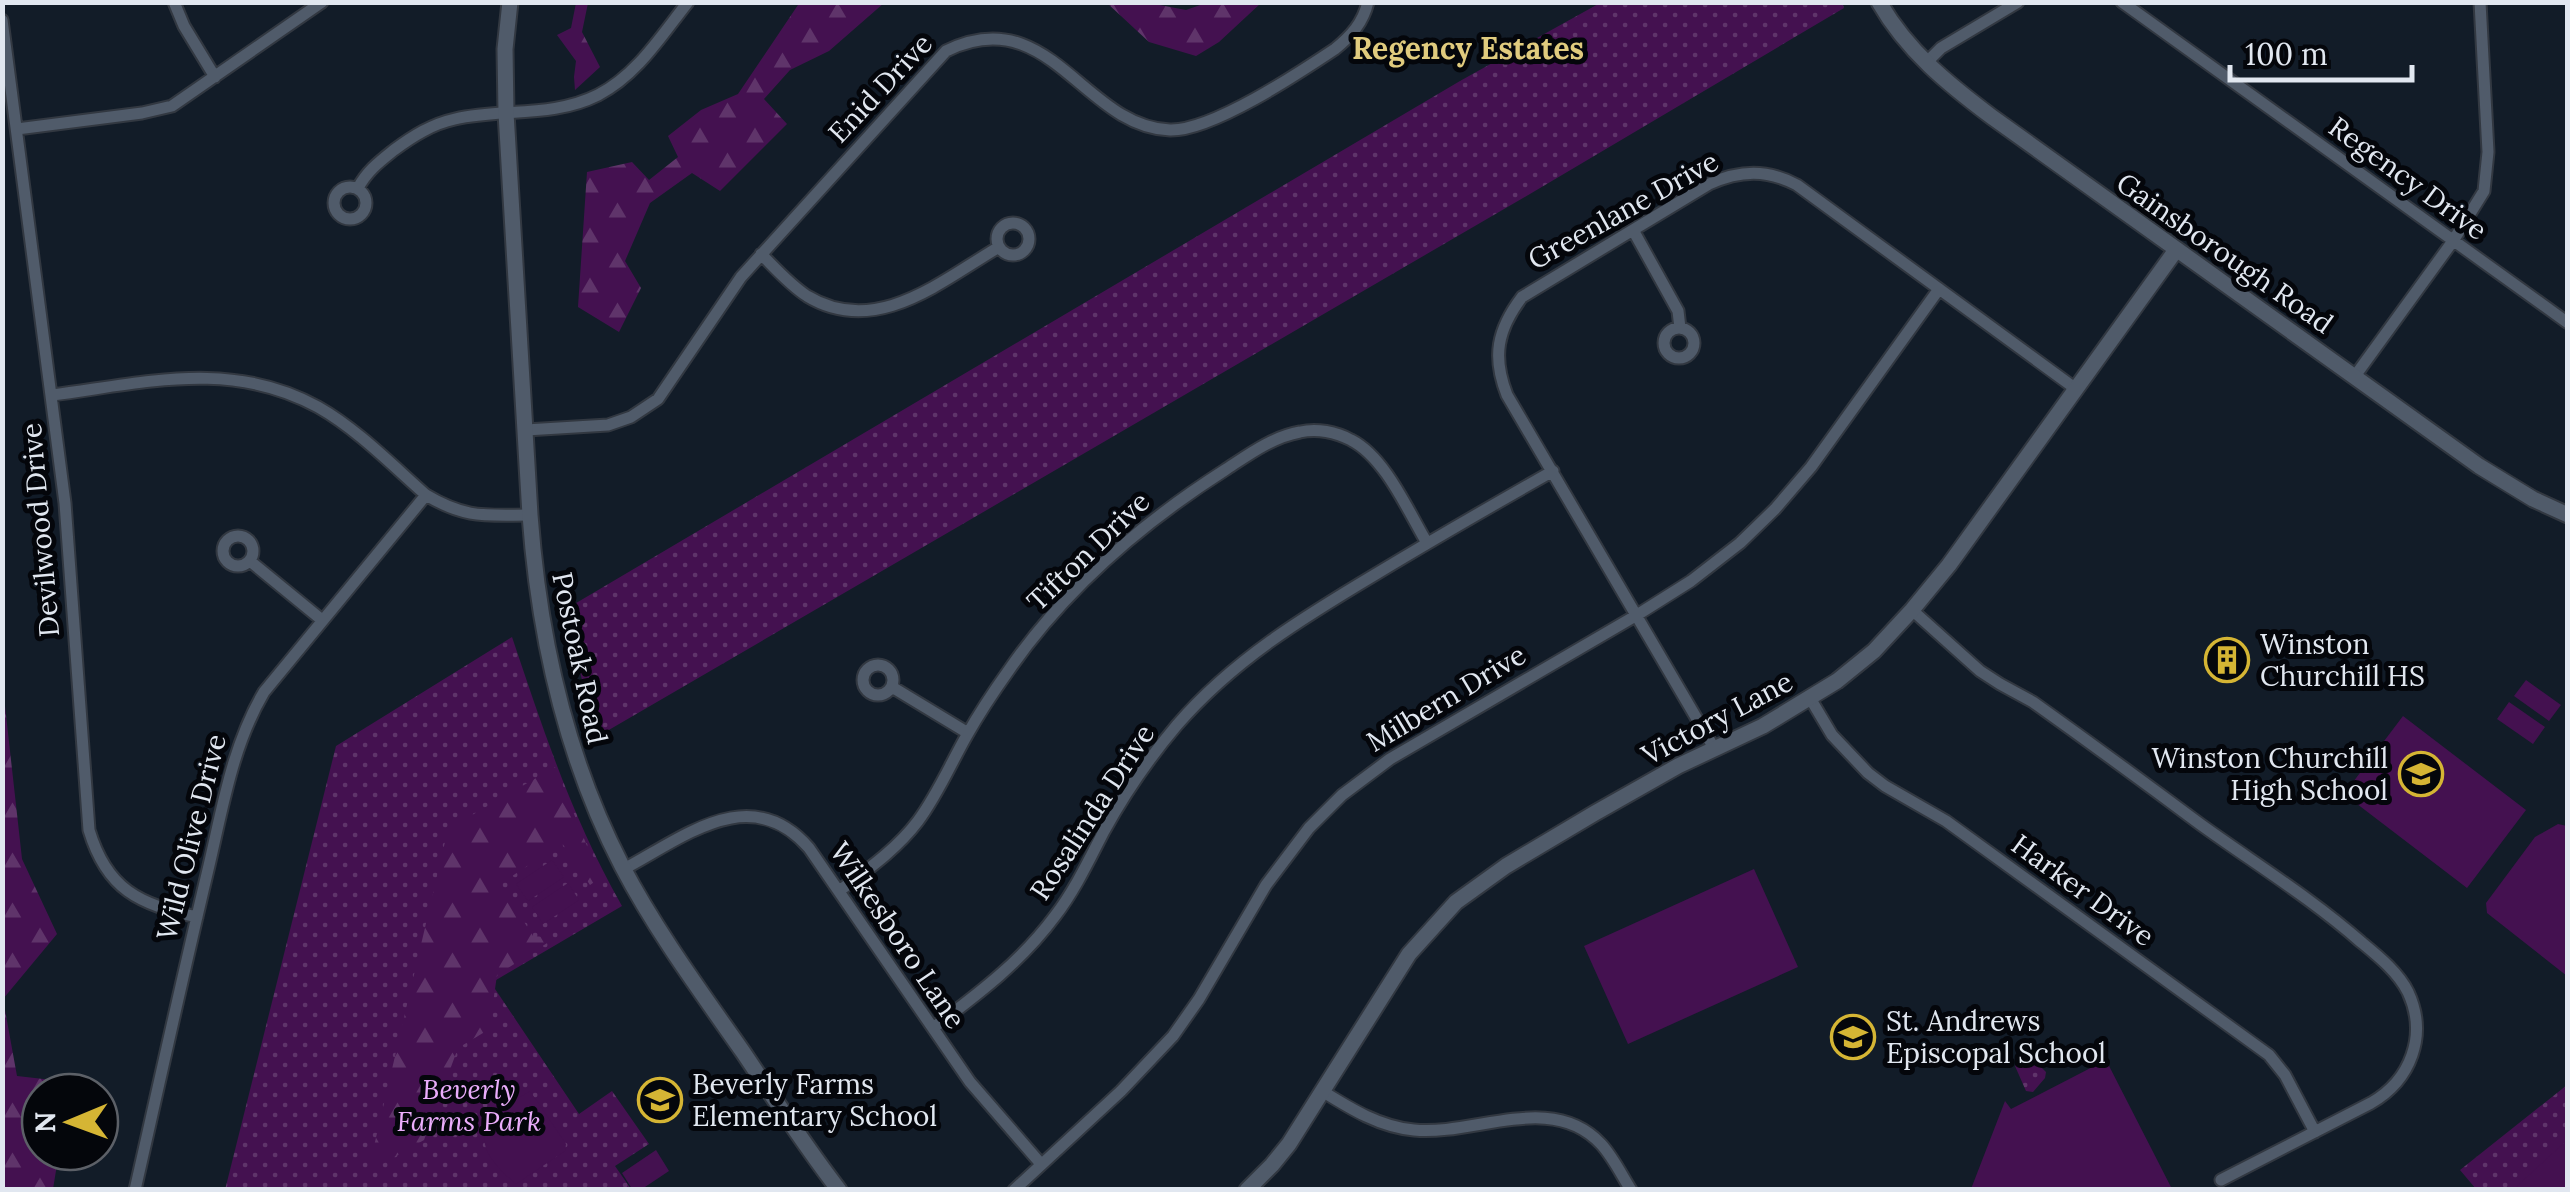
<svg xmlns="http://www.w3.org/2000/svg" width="2570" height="1192" font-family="Lora,serif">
<defs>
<pattern id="grass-dots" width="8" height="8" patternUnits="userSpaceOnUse" patternTransform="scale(2.5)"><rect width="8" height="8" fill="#441150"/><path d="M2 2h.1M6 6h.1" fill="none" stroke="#5f346a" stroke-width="1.8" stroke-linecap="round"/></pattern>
<pattern id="forest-firs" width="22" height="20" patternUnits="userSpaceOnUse" patternTransform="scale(2.5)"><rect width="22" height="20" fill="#441150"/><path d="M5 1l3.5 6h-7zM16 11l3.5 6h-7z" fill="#5f346a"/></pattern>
</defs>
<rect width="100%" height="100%" fill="#121c28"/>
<path fill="url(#grass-dots)" d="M1600,3L1842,2L1844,8L1523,198L595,738L566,609L1460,81Z
M512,637C544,732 572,818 622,906L491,983L579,1114L612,1091L649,1144L615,1166L631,1189L225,1190L336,746Z
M2027,1048H2032L2034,1060L2046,1072L2045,1078L2033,1092L2026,1091L2015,1066L2020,1053Z
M2567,1085V1189H2476L2460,1170Z"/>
<path fill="url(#forest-firs)" d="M800,2L884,3L829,51L790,70L764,99L787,124L720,191L692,173L650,203L625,261L641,288L619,332L578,307L587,172L632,162L649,180L678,157L668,136L701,110L738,94Z
M576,3H588L582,32L600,67L575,90L574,77L576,61L557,35L571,28Z
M1107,3H1149L1186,10L1206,3H1261L1219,42L1196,56L1149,42Z
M3,688L22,859L57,934L3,999L17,1076L70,1082L68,1092H40V1152H59L53,1189H3Z
M555,767L600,878L590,885L562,843L500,884L533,936L555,938L497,975L492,1010L493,1027L458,1048L424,1140L368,1172L448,829Z"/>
<path fill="#441150" d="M2526,680L2561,705L2549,721L2514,696Z
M2509,702L2545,727L2533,744L2497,719Z
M2403,716L2526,810L2467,888L2344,794Z
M2558,824L2567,826V976L2487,913L2486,903L2535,837Z
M552,860L564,877L528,901L516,884Z
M1754,869L1798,967L1628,1044L1584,946Z
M568,883L579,900L543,924L532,907Z
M2106,1060L2172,1189H1971L2005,1101L2011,1109Z
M530,1091L566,1144L565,1151L516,1184C465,1142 480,1120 530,1091Z
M2567,1140V1189H2514Z
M656,1150L669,1171L642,1189H632L622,1173Z"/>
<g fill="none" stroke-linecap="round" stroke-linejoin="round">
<defs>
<path id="street" d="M174,2L184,26L215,77
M2122,2L2568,323
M2,20L65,503L89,830C107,890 139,904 197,917
M1926,63L1941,48L2018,2
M17,129L142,113L172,106L322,2
M334 203a16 16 0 1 1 32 0a16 16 0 1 1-32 0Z
M358,188C367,171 379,162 394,150C413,136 432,124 455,119C503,108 552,118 598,95C637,75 661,36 688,2
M997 239a16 16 0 1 1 32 0a16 16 0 1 1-32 0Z
M1633,230L1678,311L1680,328
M761,254C776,269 790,285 807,296C876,338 941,281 999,247
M1664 343a15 15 0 1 1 30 0a15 15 0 1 1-30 0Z
M2355,376L2453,241L2484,191L2488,152L2480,2
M52,395C145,383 231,359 318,407C357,429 392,465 426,495C466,519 486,515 530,515
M526,430L608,425L631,417L658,399L741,277L946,51C1050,0 1083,127 1170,130C1212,131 1299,73 1335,49C1351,36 1363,23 1368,2
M223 551a15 15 0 1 1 30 0a15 15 0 1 1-30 0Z
M250,561L322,620
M1912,610L1980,671L2000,684L2033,702C2089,742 2145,783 2200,824C2254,863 2311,898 2361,942C2378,956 2398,972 2408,992C2428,1035 2411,1080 2371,1103L2221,1180
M863 680a15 15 0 1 1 30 0a15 15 0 1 1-30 0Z
M892,687L968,733
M1810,698L1832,735L1868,773L1885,786L1946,821L2269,1055L2285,1075L2315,1132
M1714,748L1507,395C1492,357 1497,330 1522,297L1709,184C1740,170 1767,169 1797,185L2076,389
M624,869C684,837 751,781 809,848L970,1082L1041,1164
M839,891C867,870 897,849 918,821C938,794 951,763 967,735C980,712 994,691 1009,670C1065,589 1142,523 1225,470C1248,455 1272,437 1300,432C1317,428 1336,432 1351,440C1385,457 1408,511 1427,543
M933,1028C978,994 1021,962 1055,916C1075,890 1089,860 1104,831C1125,793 1149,758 1177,725C1233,660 1304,617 1376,574C1434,539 1493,505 1553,471
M1322,1091C1351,1109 1380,1127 1414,1130C1475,1136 1552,1091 1601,1144C1613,1157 1621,1174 1631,1190
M135,1190C159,1084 182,979 207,874C222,812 231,748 264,692L426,495
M1014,1190L1121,1091L1173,1036L1199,999L1266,885L1309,828L1342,795L1390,759L1637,615L1691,581L1740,543L1775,509L1811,467L1939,289"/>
<path id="secondary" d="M510,2L505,49L506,113L530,515C539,638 565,756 622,866C656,931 701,992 743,1052C774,1098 804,1145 839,1190
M1879,2C1907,51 1948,84 1992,117L2479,466L2533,499L2568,515
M1247,1190L1272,1165L1289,1144L1409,954L1456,902L1506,866L1595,813L1678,766L1763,726L1837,681L1874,651L1912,610L1949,565L2176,250"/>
</defs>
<use href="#street" stroke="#323841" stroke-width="15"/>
<use href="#secondary" stroke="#323841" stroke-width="19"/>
<use href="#street" stroke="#505b6a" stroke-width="11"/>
<use href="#secondary" stroke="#505b6a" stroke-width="15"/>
</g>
<defs>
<symbol id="building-ring" viewBox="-11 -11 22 22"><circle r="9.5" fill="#04060b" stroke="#d5b534" stroke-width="1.5"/><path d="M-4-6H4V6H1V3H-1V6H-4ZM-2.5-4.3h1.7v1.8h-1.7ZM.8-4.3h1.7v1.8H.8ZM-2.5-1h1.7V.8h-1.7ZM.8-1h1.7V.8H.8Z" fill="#d5b534"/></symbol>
<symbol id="school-ring" viewBox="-11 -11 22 22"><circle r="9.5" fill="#04060b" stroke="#d5b534" stroke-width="1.5"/><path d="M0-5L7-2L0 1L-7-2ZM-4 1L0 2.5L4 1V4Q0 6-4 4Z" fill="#d5b534"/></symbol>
</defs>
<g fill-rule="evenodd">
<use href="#building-ring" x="2202" y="635" width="50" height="50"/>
<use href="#school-ring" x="2396" y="749" width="50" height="50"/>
<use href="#school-ring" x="1828" y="1012" width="50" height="50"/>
<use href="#school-ring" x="635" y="1075" width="50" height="50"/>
</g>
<g text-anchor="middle" stroke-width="10" stroke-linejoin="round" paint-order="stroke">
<g font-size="28" fill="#e1e7f0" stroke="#04060b">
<text transform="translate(880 88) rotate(-47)" y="10">Enid Drive</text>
<text transform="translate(2408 178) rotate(36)" y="10">Regency Drive</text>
<text transform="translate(1623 210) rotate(-29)" y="10">Greenlane Drive</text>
<text transform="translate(2225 253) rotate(35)" y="10">Gainsborough Road</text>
<text transform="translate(40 530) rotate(-95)" y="10">Devilwood Drive</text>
<text transform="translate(1088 551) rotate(-44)" y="10">Tifton Drive</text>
<text transform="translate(580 658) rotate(78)" y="10">Postoak Road</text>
<text transform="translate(1446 698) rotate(-31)" y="10">Milbern Drive</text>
<text transform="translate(1717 718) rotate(-28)" y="10">Victory Lane</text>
<text transform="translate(1092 812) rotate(-57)" y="10">Rosalinda Drive</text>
<text transform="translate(191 837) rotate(-76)" y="10">Wild Olive Drive</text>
<text transform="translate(2083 890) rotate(36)" y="10">Harker Drive</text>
<text transform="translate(898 935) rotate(56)" y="10">Wilkesboro Lane</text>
</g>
<g font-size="28" fill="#e1e7f0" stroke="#04060b" text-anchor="start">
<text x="2260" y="654">Winston<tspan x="2260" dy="32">Churchill HS</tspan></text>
<text x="2388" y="768" text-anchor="end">Winston Churchill<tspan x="2388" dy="32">High School</tspan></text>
<text x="1886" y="1031">St. Andrews<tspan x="1886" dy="32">Episcopal School</tspan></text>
<text x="692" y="1094">Beverly Farms<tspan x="692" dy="32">Elementary School</tspan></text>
</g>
<g font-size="28" font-style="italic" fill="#eaadfb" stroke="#04060b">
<text x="469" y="1099">Beverly<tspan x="469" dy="32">Farms Park</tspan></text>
</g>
<g font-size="30" font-weight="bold" fill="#e0cb7e" stroke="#04060b">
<text x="1468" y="59">Regency Estates</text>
</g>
</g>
<rect width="2570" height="1192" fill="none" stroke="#e1e7f0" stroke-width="10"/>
<g transform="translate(70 1122) rotate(269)"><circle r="48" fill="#04060b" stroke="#5c6067" stroke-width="2.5"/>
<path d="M0-8L18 38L0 25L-18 38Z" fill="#d5b534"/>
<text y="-15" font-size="28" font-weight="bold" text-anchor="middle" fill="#e1e7f0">N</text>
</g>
<path d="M2230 65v15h182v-15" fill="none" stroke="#e1e7f0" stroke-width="5"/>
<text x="2245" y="65" font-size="30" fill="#e1e7f0" stroke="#04060b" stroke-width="8" paint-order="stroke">100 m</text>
</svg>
